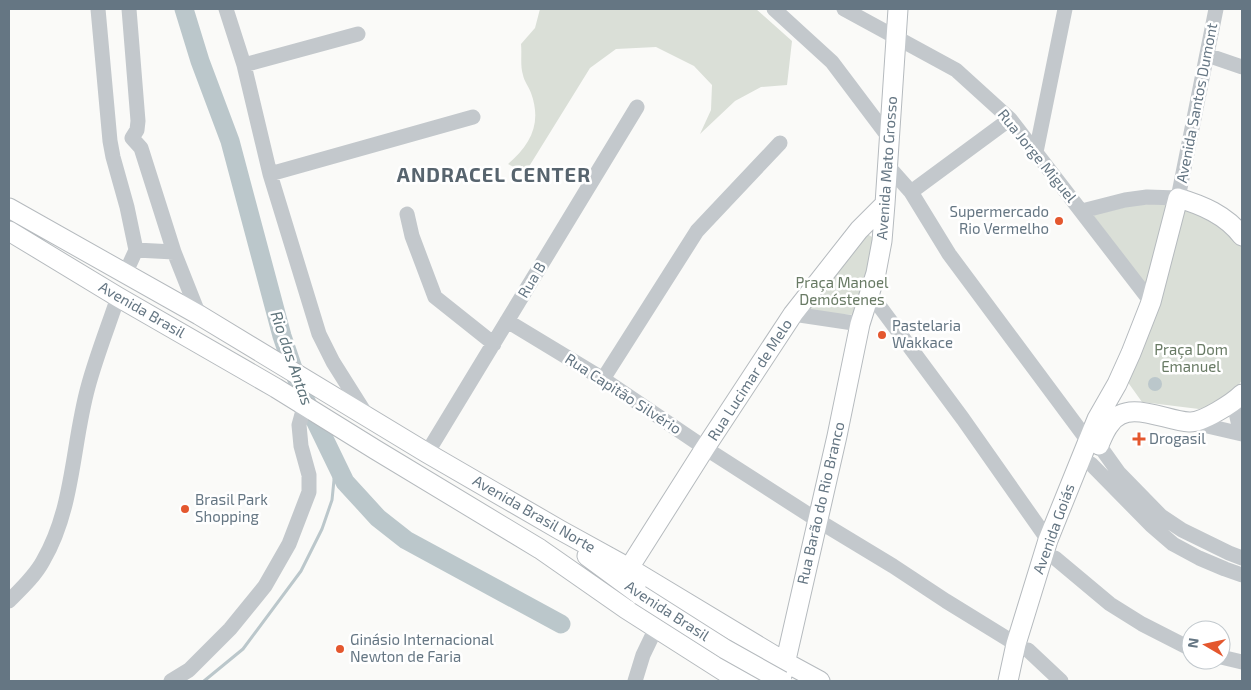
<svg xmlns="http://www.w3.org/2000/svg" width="1251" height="690" font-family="'Exo 2',sans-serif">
<rect width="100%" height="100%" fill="#fafaf8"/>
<path fill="#dadfd7" d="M540,9H756L792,41L787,85L761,87L735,101L700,134L711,110L712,85L694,66L656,47L616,49L590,68L525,173L508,164C531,144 542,123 531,93C529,87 524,81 523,75C520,66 522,54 521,44L535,28Z
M1167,202L1222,222L1242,248V380L1235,391L1217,405L1199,409L1142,402L1127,381L1160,304L1093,215L1130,206Z
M861,230L880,242L858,315L797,313Z"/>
<path fill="#bbc7cb" d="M1148 384a7 7 0 1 1 14 0a7 7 0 1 1-14 0Z"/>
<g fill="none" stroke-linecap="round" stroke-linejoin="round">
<path stroke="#bbc7cb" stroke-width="3" d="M204,681L243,649L301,571L322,529L332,500L334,480L335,460"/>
<path stroke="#bbc7cb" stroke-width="19" d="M184,9L200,61L230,141L282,336L300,389L345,482L378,518L406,540L561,624"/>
<defs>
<path id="major" d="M9,208L199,315L427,453L560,530L629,568L785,662L820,681
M9,231L118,297L276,388L376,450L540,549L626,609L739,681
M1099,445C1102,438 1105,430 1110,424C1127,398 1165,421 1189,422C1202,423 1233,403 1242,394
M587,556L640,595
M629,568L705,448L793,314L859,230L885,204
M729,664L760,681
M783,673L837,436L860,324L876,273L882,241L885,204L898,9
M1008,681L1016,644L1048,540L1088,441L1097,419L1117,384L1131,353L1151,302L1178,198C1202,205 1226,215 1242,236"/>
</defs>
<use href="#major" stroke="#b5babe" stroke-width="21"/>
<path stroke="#c3c8cc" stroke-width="15" d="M98,9L110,141L113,157L127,207L136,250L125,274
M129,9L138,121L137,130L132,138
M226,9L244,65L270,174L319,334L333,362L367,416
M774,9L832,62L890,139
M844,9L956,70L1010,119L1151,302
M1207,55L1242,67
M244,65L358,34
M132,138L141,148L174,252L199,315
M1036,152L1065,9
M887,165L911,192L949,254L1088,441
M270,174L473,117
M911,192L1010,119
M1082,211L1125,200L1147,197L1178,198L1216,9
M407,214L412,236L435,297L494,344
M136,250L174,252
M869,292L963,419L1048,540
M793,314L860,324
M507,321L603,379L705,448L817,520L893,566L946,601L1016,644
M603,379L697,231L780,143
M1238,399C1235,410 1236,420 1242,430
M1190,422L1242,434
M1099,445L1119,473L1161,516L1182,530L1229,553L1242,558
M427,453L637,107
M1091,464L1151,525L1173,544L1199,558L1225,569L1242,575
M1055,558L1110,604L1142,624L1191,649
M9,601C21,589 35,576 43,561C74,508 72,445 88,387C96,357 108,327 118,297
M1028,650L1061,681
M1221,657L1242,662
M171,681L189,670L230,629L265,586L289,544L309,492V475L301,446L299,425L304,407
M635,681L643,655L656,628"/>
<use href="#major" stroke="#fff" stroke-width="19"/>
<defs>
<path id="major-bridge" d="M640,595L725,649L782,681"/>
</defs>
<use href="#major-bridge" stroke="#b5babe" stroke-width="21" stroke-linecap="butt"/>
<use href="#major-bridge" stroke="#fff" stroke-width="19"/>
</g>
<g fill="#e4572e" stroke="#fff" stroke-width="2">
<circle cx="1059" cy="221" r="5"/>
<circle cx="882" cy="335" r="5"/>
<path d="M1136.5 431.5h5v5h5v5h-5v5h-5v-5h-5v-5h5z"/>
<circle cx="185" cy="509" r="5"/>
<circle cx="340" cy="649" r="5"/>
</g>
<g text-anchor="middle" stroke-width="5" stroke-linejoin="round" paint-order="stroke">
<g font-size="15" fill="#657683" stroke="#fff">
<text transform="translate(1197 103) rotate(-79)" y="5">Avenida Santos Dumont</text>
<text transform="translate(1037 156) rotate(51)" y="5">Rua Jorge Miguel</text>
<text transform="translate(887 168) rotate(-86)" y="5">Avenida Mato Grosso</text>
<text transform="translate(532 280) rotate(-59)" y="5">Rua B</text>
<text transform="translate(142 310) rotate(30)" y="5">Avenida Brasil</text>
<text transform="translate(750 380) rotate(-57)" y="5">Rua Lucimar de Melo</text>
<text transform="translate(623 394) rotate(33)" y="5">Rua Capitão Silvério</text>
<text transform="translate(821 503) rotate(-77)" y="5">Rua Barão do Rio Branco</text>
<text transform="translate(534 514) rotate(30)" y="5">Avenida Brasil Norte</text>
<text transform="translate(1054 529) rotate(-70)" y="5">Avenida Goiás</text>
<text transform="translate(667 611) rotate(33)" y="5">Avenida Brasil</text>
</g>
<g font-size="15" fill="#657683" stroke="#fff" text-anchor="start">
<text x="1049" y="217" text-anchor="end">Supermercado<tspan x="1049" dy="17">Rio Vermelho</tspan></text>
<text x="892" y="331">Pastelaria<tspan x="892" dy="17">Wakkace</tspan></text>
<text x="1149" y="444">Drogasil</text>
<text x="195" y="505">Brasil Park<tspan x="195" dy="17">Shopping</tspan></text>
<text x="350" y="645">Ginásio Internacional<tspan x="350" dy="17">Newton de Faria</tspan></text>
</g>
<g font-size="15" fill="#687a64" stroke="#fff">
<text x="842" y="288">Praça Manoel<tspan x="842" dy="17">Demóstenes</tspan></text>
<text x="1191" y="355">Praça Dom<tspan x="1191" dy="17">Emanuel</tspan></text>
</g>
<g font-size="16" font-style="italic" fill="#60757c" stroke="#fff">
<text transform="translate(292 358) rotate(71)" y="6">Rio das Antas</text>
</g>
<g font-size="20" font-weight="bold" letter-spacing="1" fill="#57646e" stroke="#fff">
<text x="494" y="182">ANDRACEL CENTER</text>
</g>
</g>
<rect width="1251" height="690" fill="none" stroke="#657683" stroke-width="20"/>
<g transform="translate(1206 645) rotate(279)"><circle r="24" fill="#ffffff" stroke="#c1c8cd"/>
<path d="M0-4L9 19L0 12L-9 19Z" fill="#e4572e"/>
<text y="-8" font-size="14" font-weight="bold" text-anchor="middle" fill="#657683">N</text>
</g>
</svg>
